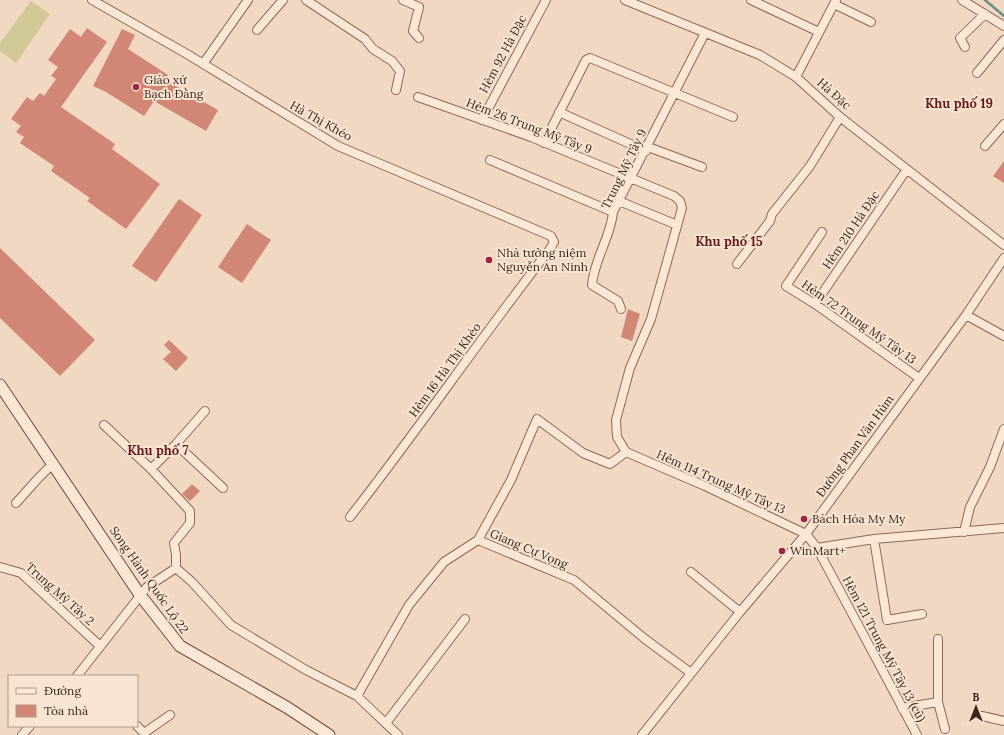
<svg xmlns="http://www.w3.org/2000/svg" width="1004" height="735" font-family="Lora,serif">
<rect width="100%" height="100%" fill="#f1d8c2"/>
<path fill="#d0c995" d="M31,1L50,14L16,63L0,51V43Z"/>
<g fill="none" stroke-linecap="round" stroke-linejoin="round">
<path stroke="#6b927f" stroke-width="2.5" d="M985,0L1004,16"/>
</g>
<path fill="#d18676" d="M87,28L107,42L61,107L115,144L112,149L160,184L126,229L87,201L90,198L51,171L54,166L20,143L24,137L16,132L21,126L11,119L27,97L33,101L40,93L44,96L56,79L51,76L58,67L48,60L70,29L81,37Z
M122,29L135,35L128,49L168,75L165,80L218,110L206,131L154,101L144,116L106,92L93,86Z
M1004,161V183L993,176Z
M179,199L202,215L156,282L132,266Z
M247,224L271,240L242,283L218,267Z
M0,248L95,340L60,376L0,318Z
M628,309L640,314L632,341L621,337Z
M169,340L188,358L176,371L163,359L171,352L164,345Z
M192,484L200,491L190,501L182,494Z"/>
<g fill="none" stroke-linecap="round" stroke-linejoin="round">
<defs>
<path id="street" d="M92,0L187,54L338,146L551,236L554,242L550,249C481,337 419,429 350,517
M306,0L365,39L373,49L392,61L400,71L396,90
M403,0L419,7L413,31L419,38
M625,0L760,55L796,77L840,117L1004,245
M751,0L819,32
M962,0L1004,26
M834,4L871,22
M257,30L283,0
M965,47L960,38L985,14
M203,64L248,0
M977,73L1004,40
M796,77L836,0
M418,97L531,137L674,196L680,201L682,208L651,319L630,368L616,420L617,437L626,452
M559,112L646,151
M482,120L546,0
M544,143L586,60L590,58L733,117
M985,146L1004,124
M648,147L702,167
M490,160L613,212
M619,201L677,225
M822,232L786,286L815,304L919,378
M737,264L770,221L772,214L810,166L840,117
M815,304L907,169
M621,309L618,301L592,285C594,259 611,237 613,212L705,33
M966,315L1004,336
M104,425L151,469L190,511V523L174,543L176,555V568
M176,444L223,488
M626,452L705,486L806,534L817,548L917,735
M151,469L176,444L205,411
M16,503C29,489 39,476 53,464
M964,532L970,507L990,467L1004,429
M874,539L887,620L922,614
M478,540L511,480L537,419L583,453L610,464L626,452
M817,548L874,539L1004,528
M0,567L21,573L100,646
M691,572L740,612
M77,676L147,587L176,568L192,582L231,625L306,670L357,696L398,735
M357,696L409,605L444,562L478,540L574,580L645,639L691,673
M938,702L945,729
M902,708L938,702V639
M982,716L1004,721
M386,723L465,619
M137,726L144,733L170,715
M22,735L30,726
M642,735L740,612L806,534L966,315L1004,258"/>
<path id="secondary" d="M0,385L140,595L180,646L288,708L329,735"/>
</defs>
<use href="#street" stroke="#8c6758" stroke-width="10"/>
<use href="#secondary" stroke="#6e493b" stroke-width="13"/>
<use href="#street" stroke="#fbe7d6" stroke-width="8"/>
<use href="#secondary" stroke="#fbe7d6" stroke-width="11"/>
</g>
<g fill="#9f2442" stroke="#f8e4d3" stroke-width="1.5">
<circle cx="136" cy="87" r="4"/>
<circle cx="489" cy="260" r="4"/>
<circle cx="804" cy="519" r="4"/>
<circle cx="782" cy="551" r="4"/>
</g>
<g text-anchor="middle" stroke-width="4" stroke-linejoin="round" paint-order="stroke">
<g font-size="12" fill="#3b251d" stroke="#f8e4d3">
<text transform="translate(503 54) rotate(-62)" y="4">Hẻm 92 Hà Đặc</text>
<text transform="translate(834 94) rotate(41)" y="4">Hà Đặc</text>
<text transform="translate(321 121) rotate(29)" y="4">Hà Thị Khéo</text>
<text transform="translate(529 126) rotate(21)" y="4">Hẻm 26 Trung Mỹ Tây 9</text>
<text transform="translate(624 169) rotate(-64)" y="4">Trung Mỹ Tây 9</text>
<text transform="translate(851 230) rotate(-56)" y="4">Hẻm 210 Hà Đặc</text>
<text transform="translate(859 322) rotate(35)" y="4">Hẻm 72 Trung Mỹ Tây 13</text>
<text transform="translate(445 370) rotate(-54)" y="4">Hẻm 16 Hà Thị Khéo</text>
<text transform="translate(855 446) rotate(-54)" y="4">Đường Phan Văn Hùm</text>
<text transform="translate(721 482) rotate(24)" y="4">Hẻm 114 Trung Mỹ Tây 13</text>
<text transform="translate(529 549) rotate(23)" y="4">Giang Cự Vọng</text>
<text transform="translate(149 580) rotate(55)" y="4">Song Hành Quốc Lộ 22</text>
<text transform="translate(60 594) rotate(42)" y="4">Trung Mỹ Tây 2</text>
<text transform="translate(884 649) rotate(62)" y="4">Hẻm 121 Trung Mỹ Tây 13 (cũ)</text>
</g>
<g font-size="12" fill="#3b251d" stroke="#f8e4d3" text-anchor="start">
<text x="144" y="84">Giáo xứ<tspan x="144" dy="14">Bạch Đằng</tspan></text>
<text x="497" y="257">Nhà tưởng niệm<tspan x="497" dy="14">Nguyễn An Ninh</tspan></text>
<text x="812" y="523">Bách Hóa My My</text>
<text x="790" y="555">WinMart+</text>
</g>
<g font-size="13" font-weight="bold" fill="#6b1a1c" stroke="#f8e4d3">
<text x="959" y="108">Khu phố 19</text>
<text x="729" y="246">Khu phố 15</text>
<text x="158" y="455">Khu phố 7</text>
</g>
</g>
<rect x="8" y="675" width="130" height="52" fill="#f8e4d3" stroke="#ac988a"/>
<rect x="16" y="688" width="20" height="6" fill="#fbe7d6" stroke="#ac988a"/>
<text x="44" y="695" font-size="12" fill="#3b251d">Đường</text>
<rect x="16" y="705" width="20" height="12" fill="#d18676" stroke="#ac988a"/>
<text x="44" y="715" font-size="12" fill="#3b251d">Tòa nhà</text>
<g transform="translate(976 707)" stroke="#f8e4d3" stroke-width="3" paint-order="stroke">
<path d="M0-3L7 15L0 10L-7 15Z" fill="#3b251d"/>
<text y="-6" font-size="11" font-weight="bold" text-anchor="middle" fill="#3b251d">B</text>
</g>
</svg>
